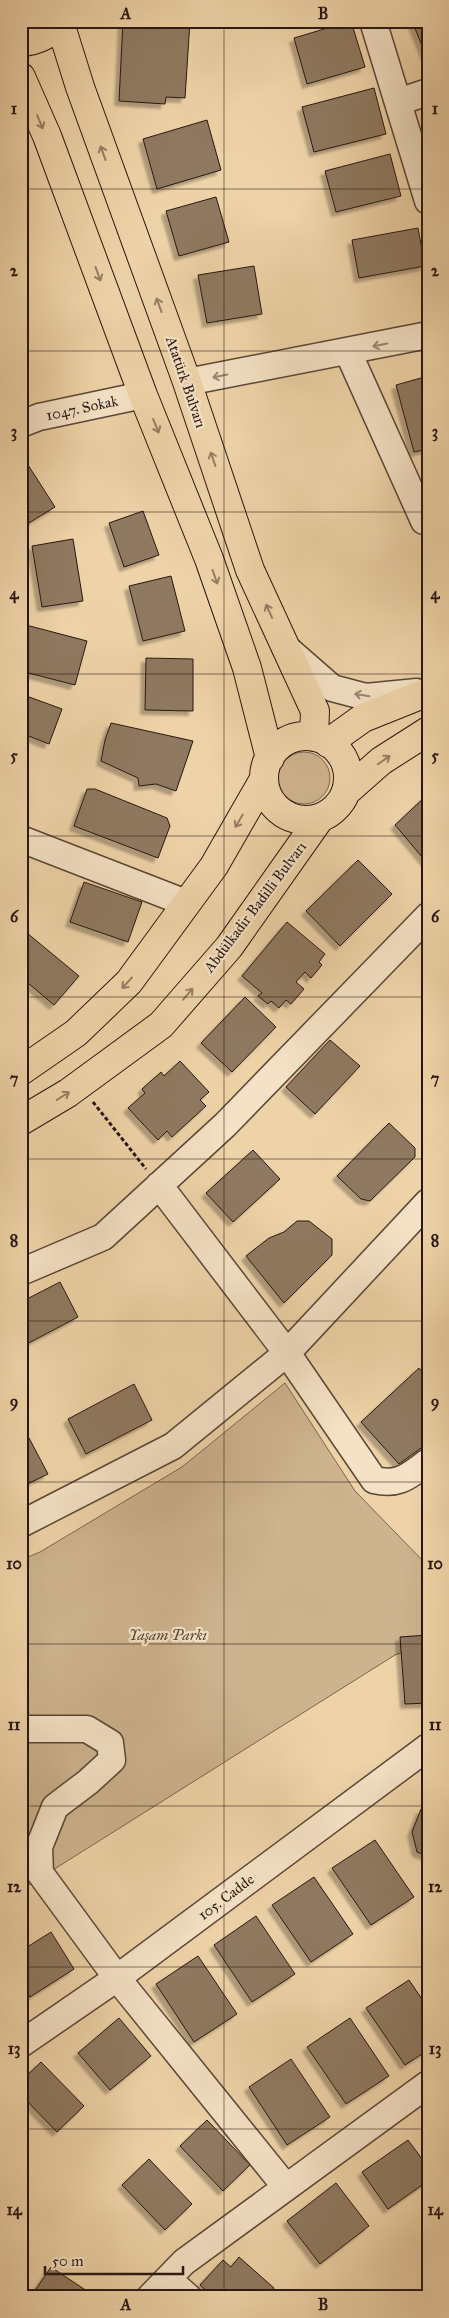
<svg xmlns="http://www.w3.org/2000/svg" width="449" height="2318" font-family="'IM FELL Great Primer',serif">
<defs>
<filter id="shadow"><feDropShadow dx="-4.5" dy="4.5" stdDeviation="1" flood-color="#0004"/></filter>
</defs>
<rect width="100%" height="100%" fill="#efd3a8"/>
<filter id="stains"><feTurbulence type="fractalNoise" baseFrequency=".004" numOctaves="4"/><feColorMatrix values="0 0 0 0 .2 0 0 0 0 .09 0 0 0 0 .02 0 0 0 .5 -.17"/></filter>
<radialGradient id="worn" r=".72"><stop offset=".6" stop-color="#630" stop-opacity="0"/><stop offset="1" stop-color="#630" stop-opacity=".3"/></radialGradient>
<path fill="#cdb38e" stroke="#7a6550" d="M278 778a26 26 0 1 1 52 0a26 26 0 1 1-52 0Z
M285,1383L355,1491L428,1566V1643L395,1655L21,1890V1560L40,1552L182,1467Z"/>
<path fill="#8f7960" stroke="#261711" filter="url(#shadow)" d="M123,21H190L185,98L166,97L165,104L119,101Z
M351,21L365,67L307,84L294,38Z
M412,21H428V58H427Z
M374,88L386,134L314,152L302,107Z
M207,120L221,170L157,189L143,139Z
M390,154L401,196L336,212L325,171Z
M216,197L229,242L179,256L166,211Z
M418,228L425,266L359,278L352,240Z
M254,266L262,314L207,323L198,275Z
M428,376V449L414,452L396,385Z
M21,454L55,507L22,527L21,525Z
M143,511L159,555L124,567L109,523Z
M73,539L83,601L42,607L32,546Z
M171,576L185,631L143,641L129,586Z
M26,625L87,641L75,685L21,671V644Z
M146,658L193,659V711L145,710Z
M21,694L62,709L49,744L21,733Z
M111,723L193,741L176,791L156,784L139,786L138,778L101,761L105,740Z
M87,789H95L167,818L170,826L158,858L74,826Z
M428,794V864L395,825Z
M358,860L392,894L340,946L306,911Z
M84,882L142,902L128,942L70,922Z
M287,922L325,954L319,962L322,965L311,978L305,972L296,982L304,989L291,1004L286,1000L279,1008L271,1001L268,1004L258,996L262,993L242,976Z
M21,928L79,976L54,1005L21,977Z
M245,997L276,1027L232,1072L201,1043Z
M330,1040L360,1066L315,1114L286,1087Z
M180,1061L209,1092L200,1100L206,1106L172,1137L167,1131L158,1140L128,1108L145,1093L142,1089L161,1072L164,1076Z
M389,1123L415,1148V1157L370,1201L361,1199L337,1176Z
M253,1150L280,1179L233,1222L206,1193Z
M297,1221H309L332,1239V1255L284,1303L246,1256L269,1238L284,1232Z
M60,1282L78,1317L21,1347V1302Z
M419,1368L428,1380V1443L399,1464L361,1422Z
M134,1384L152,1420L86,1454L68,1419Z
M29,1438L48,1474L21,1487V1443Z
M428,1635V1703L405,1704L400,1637Z
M421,1809L428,1812V1856L417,1852L412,1832Z
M375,1840L414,1897L371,1925L332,1868Z
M314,1877L353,1934L311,1962L272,1905Z
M256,1916L295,1974L252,2002L214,1945Z
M51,1932L74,1969L30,1997L21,1983V1951Z
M198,1956L237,2014L194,2042L156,1984Z
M409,1980L428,2008V2050L405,2065L366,2008Z
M119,2018L151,2056L110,2090L78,2053Z
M350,2018L389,2076L346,2104L307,2047Z
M291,2059L330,2117L287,2145L249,2087Z
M41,2062L84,2106L57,2132L21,2095V2081Z
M207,2120L250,2165L223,2191L180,2146Z
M408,2140L428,2167V2181L388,2209L362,2172Z
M149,2159L192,2204L165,2230L122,2185Z
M336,2183L369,2226L320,2264L287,2221Z
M239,2257L274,2288L269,2294L272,2297H213L200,2285L223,2260L231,2267Z
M51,2267L96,2297H41L34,2292Z"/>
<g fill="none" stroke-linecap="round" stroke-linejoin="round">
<defs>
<path id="minor" d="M373,21L428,201
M398,102L428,92
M348,352L424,521
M187,382L428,335
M21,424L39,417L143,395
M285,647L332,688L366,697L417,692
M21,839L186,903
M159,1185L287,1353L374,1480C400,1486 408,1476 428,1462
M21,1272L103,1237L225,1125L428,916
M21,1524L173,1446L287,1353L428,1202
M21,1729H87L110,1743L112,1760L88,1782L55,1807L39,1847L40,1873L117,1978L285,2186
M21,2044L117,1978L428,1747
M168,2279L188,2297
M150,2297L184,2262L428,2084"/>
<path id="major" d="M60,23L80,87L187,382L250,570L315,711L314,737
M21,42C37,41 51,34 61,21
M21,77L47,136L143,395L209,559L247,668L270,758
M264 778a42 42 0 1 1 84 0a42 42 0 1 1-84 0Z
M328,743L363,718L428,692
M347,791L381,761L428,731
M21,1071L76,1033L129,982L214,866L264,779
M21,1121L68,1093L161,1025L229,947L320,818"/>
</defs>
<use href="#minor" stroke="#584637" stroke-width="29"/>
<use href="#major" stroke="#261711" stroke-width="30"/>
<path stroke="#261711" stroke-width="3" stroke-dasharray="4 2.5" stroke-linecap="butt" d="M93,1102L146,1169"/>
<use href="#minor" stroke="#f5e2c6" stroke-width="26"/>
<use href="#major" stroke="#efd3a8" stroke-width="28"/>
</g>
<defs><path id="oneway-shaft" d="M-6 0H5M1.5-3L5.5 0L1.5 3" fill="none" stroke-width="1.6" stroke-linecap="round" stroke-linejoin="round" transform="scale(1.25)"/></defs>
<g stroke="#957e64">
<use href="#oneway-shaft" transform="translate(40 122) rotate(67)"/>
<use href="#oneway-shaft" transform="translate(103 153) rotate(-110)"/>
<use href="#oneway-shaft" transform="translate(98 274) rotate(70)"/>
<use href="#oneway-shaft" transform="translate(159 305) rotate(-110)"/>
<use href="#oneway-shaft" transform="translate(156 426) rotate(68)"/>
<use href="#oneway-shaft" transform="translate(213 459) rotate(-109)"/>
<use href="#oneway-shaft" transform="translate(215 577) rotate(71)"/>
<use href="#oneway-shaft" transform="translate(269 611) rotate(-114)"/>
<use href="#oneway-shaft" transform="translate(384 760) rotate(-35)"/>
<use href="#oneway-shaft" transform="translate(239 821) rotate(120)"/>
<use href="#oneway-shaft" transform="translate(127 983) rotate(132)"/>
<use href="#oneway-shaft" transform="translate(188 994) rotate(-49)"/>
<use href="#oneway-shaft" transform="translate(63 1096) rotate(-32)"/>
</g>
<g stroke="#988775">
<use href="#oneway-shaft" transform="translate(380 345) rotate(168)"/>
<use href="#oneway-shaft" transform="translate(220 376) rotate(169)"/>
<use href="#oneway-shaft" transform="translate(362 695) rotate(-170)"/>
</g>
<path fill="none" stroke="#261711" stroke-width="1" stroke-opacity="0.55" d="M224,21V2297M21,189H428M21,351H428M21,512H428M21,674H428M21,836H428M21,997H428M21,1159H428M21,1321H428M21,1482H428M21,1644H428M21,1806H428M21,1967H428M21,2129H428"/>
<g text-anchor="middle" stroke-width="4.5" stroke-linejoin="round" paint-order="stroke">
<g font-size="15" fill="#261711" stroke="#f5e2c6">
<text transform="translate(186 382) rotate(71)" y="5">Atatürk Bulvarı</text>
<text transform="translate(82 408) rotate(-12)" y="5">1047. Sokak</text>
<text transform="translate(255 907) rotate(-53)" y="5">Abdülkadir Badilli Bulvarı</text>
<text transform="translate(226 1897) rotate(-37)" y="5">105. Cadde</text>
</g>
<g font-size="15" font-style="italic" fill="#584636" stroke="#f5e2c6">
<text x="168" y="1640">Yaşam Parkı</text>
</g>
</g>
<rect width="449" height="2318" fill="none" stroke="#efd3a8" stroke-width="55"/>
<path d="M45 2266v8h138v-8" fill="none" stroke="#261711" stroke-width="2.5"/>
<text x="52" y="2266" font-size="15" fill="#261711" stroke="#f5e2c6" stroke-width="4" paint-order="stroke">50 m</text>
<rect x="28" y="28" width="394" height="2262" fill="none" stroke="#261711" stroke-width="2"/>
<g font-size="16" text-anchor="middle" font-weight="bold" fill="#261711">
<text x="126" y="19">A</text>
<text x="323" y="19">B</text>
<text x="14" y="114">1</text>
<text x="435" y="114">1</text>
<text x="14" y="276">2</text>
<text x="435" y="276">2</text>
<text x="14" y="437">3</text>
<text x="435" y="437">3</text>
<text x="14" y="599">4</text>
<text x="435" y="599">4</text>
<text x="14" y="761">5</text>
<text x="435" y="761">5</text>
<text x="14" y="922">6</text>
<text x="435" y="922">6</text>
<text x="14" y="1084">7</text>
<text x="435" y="1084">7</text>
<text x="14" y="1246">8</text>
<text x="435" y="1246">8</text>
<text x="14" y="1407">9</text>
<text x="435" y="1407">9</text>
<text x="14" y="1569">10</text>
<text x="435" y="1569">10</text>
<text x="14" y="1730">11</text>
<text x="435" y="1730">11</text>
<text x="14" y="1892">12</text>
<text x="435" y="1892">12</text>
<text x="14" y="2054">13</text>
<text x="435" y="2054">13</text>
<text x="14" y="2215">14</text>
<text x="435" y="2215">14</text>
<text x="126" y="2310">A</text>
<text x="323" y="2310">B</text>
</g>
<rect width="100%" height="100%" filter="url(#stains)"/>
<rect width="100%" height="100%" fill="url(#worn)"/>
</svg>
